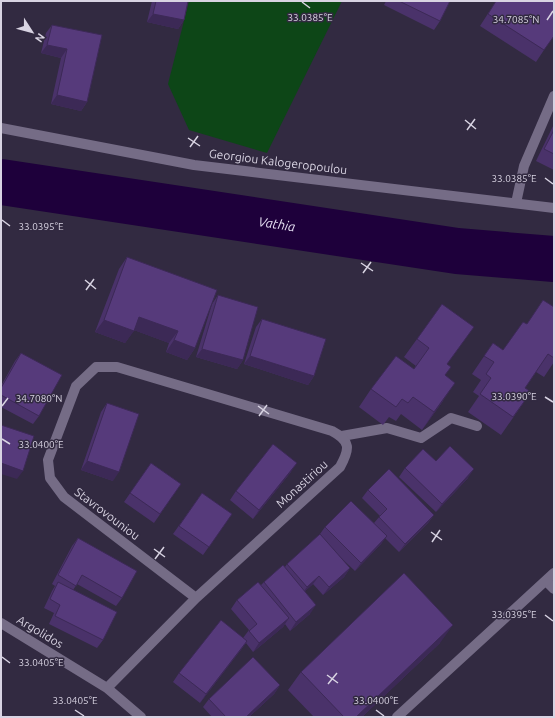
<svg xmlns="http://www.w3.org/2000/svg" width="555" height="718" font-family="Ubuntu,sans-serif">
<rect width="100%" height="100%" fill="#322a41"/>
<path fill="#0d4617" d="M189,1H342L267,153L189,130L168,84Z"/>
<g fill="none" stroke-linecap="round" stroke-linejoin="round">
<path stroke="#1e003b" stroke-width="46" id="s1" d="M1,182L457,251L554,259"/>
<path stroke="#756c86" stroke-width="10" d="M516,203L524,166L554,96
M342,436L387,428L421,438L451,418L477,426"/>
<path stroke="#756c86" stroke-width="10" d="M546,581L554,589
M1,623L107,688L141,717
M107,688L196,598L340,467C350,449 351,441 332,431L117,367H96L76,386L48,460L50,478L64,497L196,598"/>
<path stroke="#756c86" stroke-width="10" d="M1,128L194,165L554,208
M397,717L554,573"/>
</g>
<path fill="#4a326a" d="M152,1H188L184,20L178,29L147,22Z
M386,1H450L440,21L434,30L384,5Z
M496,1H554L544,50L536,62L480,26Z
M52,25L102,35L87,102L81,111L51,104L61,58L41,53L46,33Z
M554,124V170L536,161Z
M127,257L195,348L187,360L166,352L169,343L134,330L125,343L95,332L119,269Z
M218,295L243,360L237,369L196,357L212,304Z
M554,307V362L544,377L536,372L525,388L531,392L501,435L468,412L479,396L473,392L481,380L472,374L493,343L503,350L526,324Z
M262,319L314,376L308,385L244,364L256,327Z
M417,339L461,345L447,364L445,375L443,401L422,430L401,414L396,421L389,417L383,425L359,407L371,389L414,369L416,366L404,357Z
M21,353L39,416L33,424L1,407V386L15,361Z
M107,403L113,481L81,470L101,412Z
M151,463L181,484L154,523L124,502Z
M405,468L468,478L436,512L399,477Z
M291,472L253,519L230,500L236,491Z
M368,490L434,515L428,523L399,552L385,538L381,544L355,571L336,553L350,568L344,577L323,595L313,584L305,591L310,614L290,631L285,624L283,627L253,652L246,643L200,703L173,682L179,673L243,638L249,630L231,609L237,600L261,585L264,582L285,567L287,564L320,534L325,527L374,523L380,516L362,498Z
M202,493L232,514L203,555L173,534Z
M78,538L122,598L116,606L77,584L73,590L103,640L97,648L49,624L54,613L44,608L52,591L55,586L52,584L72,546Z
M440,643L362,717H314L288,690L301,672Z
M280,685L274,694L249,717H212L203,707L209,699Z"/>
<path fill="#3c2956" d="M153,14L184,20L178,29L147,22Z
M47,45L67,49L61,58L41,53Z
M57,95L87,102L81,111L51,104Z
M139,317L178,331L169,343L131,329Z
M104,320L134,331L125,343L95,332Z
M174,340L195,348L187,360L166,352Z
M202,349L243,360L237,369L196,357Z
M250,356L314,376L308,385L244,364Z
M455,383L443,401L422,430L434,412Z
M87,461L119,472L113,481L81,470Z
M1,463L23,471L17,479L1,474Z
M297,463L291,472L253,519L259,510Z
M474,469L468,478L436,512L442,504Z
M434,515L428,523L399,552L405,544Z
M387,536L381,544L355,571L361,563Z
M350,568L344,577L323,595L329,587Z
M319,576L313,584L301,595L307,587Z
M316,605L310,614L290,631L296,622Z
M289,618L283,627L253,652L259,643Z
M453,625L440,643L362,717H356Z
M247,641L241,650L200,703L206,694Z
M280,685L274,694L249,717H246Z"/>
<path fill="#563a7b" stroke="#3c2956" d="M156,1H188L184,20L153,14Z
M399,1H450L440,21Z
M496,1H554V36L544,50L488,14Z
M52,25L102,35L87,102L57,95L67,49L47,45Z
M554,130V154L544,149Z
M127,257L217,290L195,348L174,340L178,331L139,317L134,331L104,320Z
M218,295L258,307L243,360L202,349Z
M543,300L554,307V358L548,354L525,388L531,392L513,417L480,394L491,378L486,374L494,362L484,356L493,343L503,350L523,322L527,324Z
M442,304L474,327L447,364L451,367L445,375L455,383L434,412L413,397L408,403L402,399L396,407L371,389L396,356L414,369L429,348L417,339Z
M262,319L326,339L314,376L250,356Z
M21,353L62,375L39,416L1,395V388Z
M107,403L139,414L119,472L87,461Z
M1,425L34,436L23,471L1,463Z
M273,444L297,463L259,510L236,491Z
M450,446L474,469L442,504L405,468L423,449L436,461Z
M151,463L181,484L160,514L130,493Z
M389,469L434,515L405,544L379,517L387,509L368,490Z
M202,493L232,514L209,547L179,526Z
M351,501L387,536L361,563L325,527Z
M320,534L350,568L329,587L319,576L307,587L287,564Z
M78,538L137,571L122,598L82,575L76,586L58,575Z
M283,565L316,605L296,622L264,582Z
M404,573L453,625L356,717H344L301,672Z
M58,582L117,612L103,640L55,616L60,605L50,599Z
M258,582L289,618L259,643L249,631L257,624L237,600Z
M221,620L247,641L206,694L179,673Z
M253,657L280,685L246,717H226L209,699Z"/>
<path fill="none" stroke="#d8d3e2" stroke-width="1.5" d="M302,2L310,8M547,20L553,11M465,120L476,129M467,130L475,119M188,138L200,146M190,147L198,136M545,178L553,184M2,220L10,226M361,263L373,271M363,273L371,262M85,280L96,289M86,290L94,279M545,397L553,402M2,406L8,398M258,406L269,414M259,416L267,405M2,439L10,444M431,532L442,540M432,542L440,530M154,549L165,557M155,559L164,547M545,615L553,621M2,657L10,663M327,675L338,683M328,684L337,673M75,710L84,716M376,710L384,716"/>
<g text-anchor="middle" stroke-width="3" stroke-linejoin="round" paint-order="stroke">
<g font-size="12" fill="#d8d3e2" stroke="#322a41">
<text transform="translate(278 162) rotate(7)" y="4">Georgiou Kalogeropoulou</text>
<text transform="translate(302 484) rotate(-42)" y="4">Monastiriou</text>
<text transform="translate(107 514) rotate(37)" y="4">Stavrovouniou</text>
<text transform="translate(40 632) rotate(31)" y="4">Argolidos</text>
</g>
<g font-size="13" font-style="italic" fill="#e5def2" stroke="#322a41">
<text dy="5" stroke="none"><textPath href="#s1" startOffset="279">Vathia</textPath></text>
</g>
</g>
<g font-size="10" text-anchor="middle" fill="#d8d3e2" stroke="#322a41" stroke-width="3" stroke-linejoin="round" paint-order="stroke">
<text x="310" y="21">33.0385°E</text>
<text x="516" y="23">34.7085°N</text>
<text x="514" y="182">33.0385°E</text>
<text x="41" y="230">33.0395°E</text>
<text x="514" y="400">33.0390°E</text>
<text x="39" y="402">34.7080°N</text>
<text x="41" y="448">33.0400°E</text>
<text x="514" y="618">33.0395°E</text>
<text x="41" y="666">33.0405°E</text>
<text x="75" y="704">33.0405°E</text>
<text x="376" y="704">33.0400°E</text>
</g>
<rect width="555" height="718" fill="none" stroke="#d8d3e2" stroke-width="4"/>
<g transform="translate(32 32) rotate(126)" stroke="#322a41" stroke-width="3" paint-order="stroke">
<path d="M0-3L7 15L0 10L-7 15Z" fill="#d8d3e2"/>
<text y="-6" font-size="11" font-weight="bold" text-anchor="middle" fill="#d8d3e2">N</text>
</g>
</svg>
